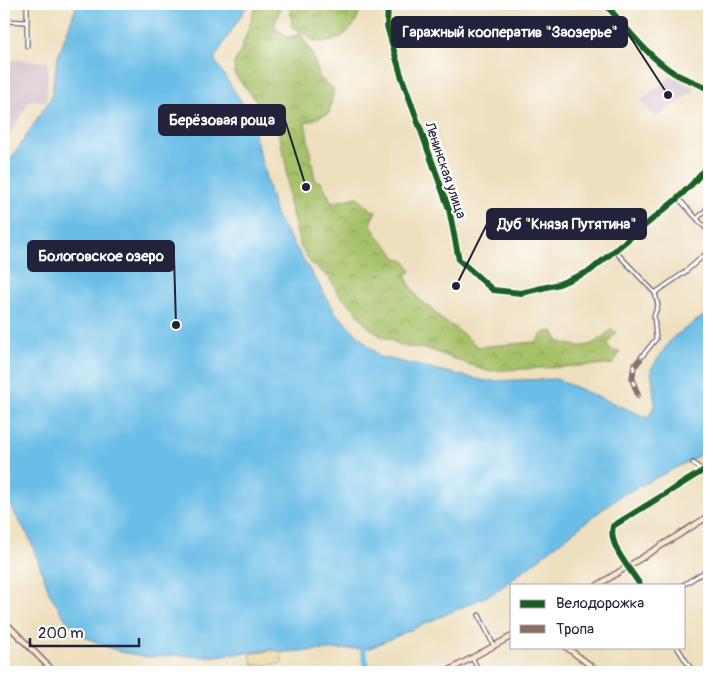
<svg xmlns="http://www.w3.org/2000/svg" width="713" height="676" font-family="Pangolin,sans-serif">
<defs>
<pattern id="sand-dots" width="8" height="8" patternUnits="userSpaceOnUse" patternTransform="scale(1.25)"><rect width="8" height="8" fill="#eeda9e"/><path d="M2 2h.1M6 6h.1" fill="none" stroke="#ccbb89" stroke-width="1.8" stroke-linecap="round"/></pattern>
<pattern id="park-crowns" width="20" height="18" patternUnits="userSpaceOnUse" patternTransform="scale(1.25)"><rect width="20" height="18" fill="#a7c167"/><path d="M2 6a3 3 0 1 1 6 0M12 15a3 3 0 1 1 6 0" fill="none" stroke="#889c56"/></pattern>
</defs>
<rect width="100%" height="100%" fill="#fff"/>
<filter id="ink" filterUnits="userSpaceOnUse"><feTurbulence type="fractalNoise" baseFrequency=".02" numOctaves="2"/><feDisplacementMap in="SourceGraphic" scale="10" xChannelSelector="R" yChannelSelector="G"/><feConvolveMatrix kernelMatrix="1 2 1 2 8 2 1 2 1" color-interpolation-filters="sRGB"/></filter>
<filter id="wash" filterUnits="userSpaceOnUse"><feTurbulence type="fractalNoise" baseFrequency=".0096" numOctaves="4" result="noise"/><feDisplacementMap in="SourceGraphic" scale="20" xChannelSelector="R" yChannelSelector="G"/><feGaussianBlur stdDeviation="1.12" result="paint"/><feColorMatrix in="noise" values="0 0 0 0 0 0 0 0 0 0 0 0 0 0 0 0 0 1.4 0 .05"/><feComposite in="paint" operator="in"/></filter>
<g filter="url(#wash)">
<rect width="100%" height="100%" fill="#eedfbe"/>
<path fill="#d2bdc8" d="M4,59L48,62L47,101L30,100L4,145Z
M672,76L692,86L695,90L656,118L641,100Z"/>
<path fill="url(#sand-dots)" stroke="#887e6c" d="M273,650L283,652L281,664L253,665L250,654Z"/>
<path fill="url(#park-crowns)" stroke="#647251" d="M261,4H277L281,7L274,26L288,37L301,34L312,54L320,78L334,90L329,113L305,123L315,180L322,183L332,203L357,197L373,211H376L370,223L376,234L389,248L395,257L406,262L411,271L405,276L418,299L430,307L441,319L451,326H453L478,347L536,342L543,333L553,331L558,341C583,350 592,348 610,330L616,332L607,344L610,350L620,352L613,364L487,371L428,349L406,347L381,336L366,325L355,309L338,294L329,277L311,263L301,248L289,202L286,163L274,115L255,99L235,75L234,63L240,53L256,5Z
M290,4H353L359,10C358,29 334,47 316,41C306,38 302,30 292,27Z"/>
<path fill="#6bbde6" stroke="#467090" d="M77,4H248L214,59L249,114L276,215L336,313L380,357L486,381L556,379L648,418L655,404L651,369L672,338L709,312V449L693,459L620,496L494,593L370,648L283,652L273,650L206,657L178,655L148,657L120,652L85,637L66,620L50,594L30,539L4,496V170L51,98L57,60Z"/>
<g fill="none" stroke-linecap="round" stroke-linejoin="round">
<path stroke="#6bbde6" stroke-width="6" d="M363,649L368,672"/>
</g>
</g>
<g filter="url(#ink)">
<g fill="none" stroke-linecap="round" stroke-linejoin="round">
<defs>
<path id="street" d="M27,4V46
M388,4L387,26L401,75L449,209L459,260L493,290L521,293L559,284L590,271L678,198L693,183L709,164
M605,4C627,28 646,55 674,73C685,80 698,82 709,90
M4,21L26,22
M678,198L709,232
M697,219L709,206
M615,251L655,293L658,305L654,316L656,339L634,366L632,379L638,395
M655,293L685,272L709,251
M693,463L703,471
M640,585C630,568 608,546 613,526L709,467
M683,585L709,569
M479,615L494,646
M677,647L693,672
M472,658L480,672"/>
<path id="secondary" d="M598,585L709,516
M4,621L54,672
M566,647L599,672
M446,672L512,636"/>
</defs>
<use href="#street" stroke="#696469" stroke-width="5.5"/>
<use href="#secondary" stroke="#696469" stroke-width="7"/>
<use href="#street" stroke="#fff" stroke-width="3"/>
<use href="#secondary" stroke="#fde4d1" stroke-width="4.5"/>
<path stroke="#8d6e63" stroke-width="5" stroke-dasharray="10 5" stroke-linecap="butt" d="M638,395C632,379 629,371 642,358"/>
<defs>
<path id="cycleway" d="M388,4L387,26L401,75L449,209L459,260L493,290L521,293L559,284L590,271L678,198L693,183L709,164
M605,4C627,28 646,55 674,73C685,80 698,82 709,90
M640,585C630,568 608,546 613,526L709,467"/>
</defs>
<use href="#cycleway" stroke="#fff" stroke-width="9"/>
<use href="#cycleway" stroke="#1b5e20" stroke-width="6"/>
</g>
</g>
<g text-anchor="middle" stroke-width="4.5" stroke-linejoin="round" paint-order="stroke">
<g font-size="14" fill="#22223b" stroke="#fff">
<text transform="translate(446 170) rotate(71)" y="5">Ленинская улица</text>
</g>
</g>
<path fill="none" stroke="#22223b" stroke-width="2" d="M668 95L627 32M306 187L285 120M456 286L487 224M176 325L174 256"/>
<g fill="#22223b" stroke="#fff" stroke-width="2">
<circle cx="668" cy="95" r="5"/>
<circle cx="306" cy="187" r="5"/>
<circle cx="456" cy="286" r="5"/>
<circle cx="176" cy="325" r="5"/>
</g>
<g fill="#22223b" stroke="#22223b" stroke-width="2">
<rect x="392" y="17" width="235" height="30" rx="5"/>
<rect x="159" y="105" width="126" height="30" rx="5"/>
<rect x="487" y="209" width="159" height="30" rx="5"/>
<rect x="28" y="241" width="146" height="30" rx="5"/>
</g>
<g font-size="15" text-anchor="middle" font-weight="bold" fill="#fff">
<text x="510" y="37">Гаражный кооператив "Заозерье"</text>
<text x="222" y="125">Берёзовая роща</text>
<text x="567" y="229">Дуб "Князя Путятина"</text>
<text x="101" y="261">Бологовское озеро</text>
</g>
<rect width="713" height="676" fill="none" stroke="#fff" stroke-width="20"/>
<rect x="510" y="584" width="175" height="65" fill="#ffffff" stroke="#a7a7b1"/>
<rect x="520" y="600" width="25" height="8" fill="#1b5e20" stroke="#a7a7b1"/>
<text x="556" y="608" font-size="15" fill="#22223b">Велодорожка</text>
<rect x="520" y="625" width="25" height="8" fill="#8d6e63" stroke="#a7a7b1"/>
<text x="556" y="634" font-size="15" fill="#22223b">Тропа</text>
<path d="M30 638v8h109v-8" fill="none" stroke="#22223b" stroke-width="2.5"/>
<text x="38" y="638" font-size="15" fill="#22223b" stroke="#ffffff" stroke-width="4" paint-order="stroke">200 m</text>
</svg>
